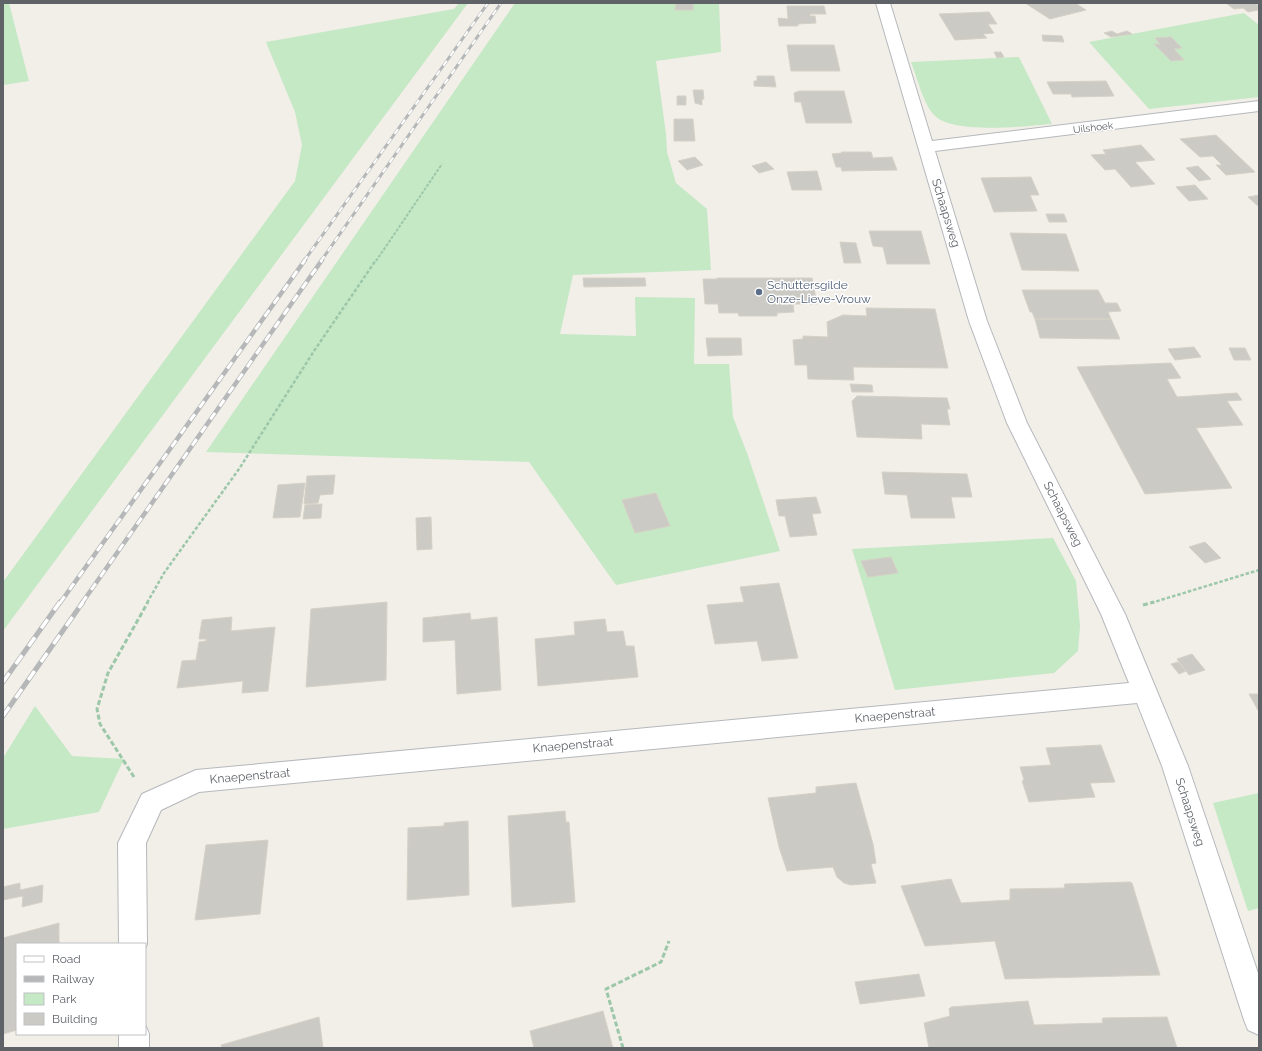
<svg xmlns="http://www.w3.org/2000/svg" width="1262" height="1051" font-family="Raleway,sans-serif">
<rect width="100%" height="100%" fill="#f1efe8"/>
<path fill="#c5e8c5" d="M3,3H9L29,81L3,85Z
M459,3H468L3,631V582L295,181L302,145L295,112L266,42L454,9Z
M515,3H719L721,52L656,61L666,134L667,152L676,183L707,209L711,270L573,275L560,334L636,336L635,297L695,298L694,364H729L733,417L747,453L780,551L616,585L529,462L206,452Z
M1244,13L1259,25V97L1149,109L1089,42Z
M1019,57L1052,124C1026,126 953,135 934,115C923,103 917,77 911,62Z
M1053,538L1076,581L1080,626L1078,651L1054,673L895,690L852,549Z
M35,706L72,756L124,759L99,812L3,829V758Z
M1259,793V908L1248,911L1213,803Z"/>
<path fill="#cccac5" stroke="#d6d1c6" d="M676,3H693V10H675Z
M1025,3H1075L1086,10L1050,19Z
M1226,3H1255L1259,6V10L1248,12L1243,8L1234,9Z
M787,6H824L826,14H810V16H815L816,23L798,24V26H779L778,18L788,19Z
M989,12L997,24H988L994,33L983,34L987,38L955,40L939,14Z
M1112,31L1117,34L1127,31L1132,34L1111,37L1104,33Z
M1042,35L1062,36L1064,42L1043,41Z
M1171,37L1182,48L1174,49L1184,60L1171,61L1154,44H1160L1155,38Z
M787,45H834L840,71H791Z
M994,52H1001L1004,57L997,58Z
M757,76H774L776,87L754,86V81H757Z
M1106,81L1114,96L1072,97L1071,94H1053L1047,82Z
M693,90H703L704,99H702V105L695,103Z
M799,91H844L852,123H806L801,102H795L794,93Z
M677,96H686V105H677Z
M674,119H693L695,141H674Z
M1216,135L1255,172L1226,175L1216,165H1222L1213,156L1200,157L1180,139Z
M1141,145L1155,160L1135,162L1155,184L1131,187L1115,169L1105,170L1091,155L1106,154L1103,150Z
M841,152H871L873,158L892,157L897,170L842,171L841,167H836L832,154L842,153Z
M695,157L703,165L687,170L678,161Z
M766,162L774,169L759,173L752,166Z
M1198,166L1211,179L1199,181L1186,168Z
M817,171L822,190H792L787,172Z
M1031,177L1039,195H1030L1037,211L994,212L981,178Z
M1195,185L1208,199L1189,201L1176,187Z
M1259,195V207L1248,197Z
M1046,214H1064L1067,222H1049Z
M869,231H921L930,264H887L883,247L873,246Z
M1010,233L1066,234L1079,271L1022,270Z
M840,242L856,243L861,263H844Z
M583,278H645L646,286L584,287Z
M717,278H812L817,304H793L794,312L777,313V316H739L738,313H719L718,304H705L703,279H717Z
M1022,290H1098L1105,303H1117L1121,311L1108,312L1111,319H1035L1032,312H1030Z
M866,308L935,309L948,368L853,367L854,380L808,379L807,365H795L793,340L803,339V336L828,337L827,322L843,315L867,316Z
M1035,319H1111L1120,339L1040,338Z
M706,338H741L742,355L708,356Z
M1194,347L1201,357L1175,360L1168,349Z
M1229,348H1245L1251,360H1234Z
M1171,363L1181,378L1167,379L1177,397L1237,393L1242,400L1227,401L1243,425L1196,428L1232,488L1145,494L1077,367Z
M850,384L872,385L873,392H852Z
M857,396L947,398L950,409H947L950,425L921,424L922,439L857,437L852,401Z
M882,472L967,474L972,497H951L955,518H911L907,495L885,494Z
M335,475L333,494L320,495L318,503L304,504L307,476Z
M305,483L300,517L273,518L278,485Z
M656,493L670,526L635,533L622,500Z
M816,497L821,513L812,514L817,535L790,537L785,516H779L776,500Z
M322,504L321,518L303,519L305,505Z
M431,517L432,549L417,550L416,518Z
M1205,542L1221,558L1205,563L1189,547Z
M891,557L898,573L868,577L861,561Z
M779,583L798,658L762,661L757,641L715,644L707,605L744,602L740,587Z
M387,602L386,680L306,687L311,609Z
M470,613L471,620L497,617L501,690L457,694L455,640L423,642V618Z
M232,617L231,631L275,627L268,691L242,693L243,681L177,688L182,661L196,660L199,642L206,641V639H199L202,620Z
M605,619L607,632L623,631L626,646H634L638,677L538,686L535,639L575,635L574,622Z
M1192,654L1205,670L1189,675L1177,659Z
M1178,662L1186,671L1179,674L1171,664Z
M1249,694H1259V712Z
M1101,745L1115,782L1090,783L1095,797L1029,802L1022,781L1024,780L1020,767L1051,765L1046,748Z
M856,783L873,844L876,863L871,864L876,883L851,885L844,883L837,877L833,867L787,871L779,847L768,798L816,793V787Z
M565,811L566,822H569L575,902L512,907L508,816Z
M468,821L469,895L407,900L408,828L444,826V823Z
M268,840L260,914L195,920L206,845Z
M951,879L961,903L1010,900V889L1065,888L1064,885L1065,884L1130,882L1132,883L1160,975L1005,979L995,941L925,946L901,886Z
M20,883V890L43,885L42,902L22,907L23,896L3,900V887Z
M59,923V944H17V1030L3,1034V938Z
M919,974L925,996L860,1004L855,982Z
M1028,1001L1034,1025L1103,1023L1102,1020L1103,1018L1167,1017L1177,1048H929L924,1023L950,1016L949,1009L951,1007Z
M603,1011L613,1048H534L530,1031Z
M319,1017L323,1048H222L221,1045Z"/>
<g fill="none" stroke-linecap="round" stroke-linejoin="round">
<defs>
<path id="minor" d="M876,3H890L932,141L1259,101V111L935,151L987,321L1027,423L1125,614L1188,766L1259,976V1035L1248,1030L1244,1020L1162,766L1137,703L199,792L161,810L146,843L147,944L145,949V944H119L118,843L142,794L196,770L1129,683L1101,614L1007,423L969,321Z
M145,1024L149,1034V1048H119V1034H145Z"/>
</defs>
<use href="#minor" stroke="#b5b8bc" stroke-width="2"/>
<path stroke="#9cc7a9" stroke-width="2" stroke-dasharray="3 1.5" stroke-linecap="butt" d="M376,261L442,164"/>
<path stroke="#9cc7a9" stroke-width="2.5" stroke-dasharray="3.5 2" stroke-linecap="butt" d="M147,603L164,573L239,469L314,351L376,260
M1151,603L1259,570"/>
<path stroke="#9cc7a9" stroke-width="3" stroke-dasharray="5 2.5" stroke-linecap="butt" d="M1143,605L1154,602
M134,777L100,724L97,709L108,673L148,602
M623,1048L606,989L661,962L669,941"/>
<use href="#minor" fill="#fff" fill-rule="evenodd"/>
<defs>
<path id="rail-far2" d="M304,261L488,3
M321,261L501,3"/>
<path id="rail-far1" d="M60,603L305,260
M82,603L322,260"/>
<path id="rail" d="M3,682L60,602
M3,716L83,602"/>
</defs>
<use href="#rail-far2" stroke="#b6b7b8" stroke-width="3"/>
<use href="#rail-far1" stroke="#b6b7b8" stroke-width="4.5"/>
<use href="#rail" stroke="#b6b7b8" stroke-width="5"/>
<use href="#rail-far2" stroke="#fff" stroke-width="2" stroke-dasharray="6" stroke-linecap="butt"/>
<use href="#rail-far1" stroke="#fff" stroke-width="3" stroke-dasharray="8" stroke-linecap="butt"/>
<use href="#rail" stroke="#fff" stroke-width="3.5" stroke-dasharray="11" stroke-linecap="butt"/>
</g>
<circle fill="#5c6f8a" stroke="#fff" stroke-width="1.5" cx="759" cy="292" r="4"/>
<g text-anchor="middle" stroke-width="3" stroke-linejoin="round" paint-order="stroke">
<g font-size="10" fill="#5f6368" stroke="#fff">
<text transform="translate(1093 127) rotate(-7)" y="4">Uilshoek</text>
</g>
<g font-size="12" fill="#5f6368" stroke="#fff">
<text transform="translate(946 213) rotate(73)" y="4">Schaapsweg</text>
<text transform="translate(1063 514) rotate(63)" y="4">Schaapsweg</text>
<text transform="translate(895 715) rotate(-5)" y="4">Knaepenstraat</text>
<text transform="translate(573 745) rotate(-5)" y="4">Knaepenstraat</text>
<text transform="translate(250 776) rotate(-5)" y="4">Knaepenstraat</text>
<text transform="translate(1190 812) rotate(72)" y="4">Schaapsweg</text>
</g>
<g font-size="12" fill="#4e5e75" stroke="#fff" text-anchor="start">
<text x="767" y="289">Schuttersgilde<tspan x="767" dy="14">Onze-Lieve-Vrouw</tspan></text>
</g>
</g>
<rect width="1262" height="1051" fill="none" stroke="#5f6368" stroke-width="8"/>
<rect x="16" y="943" width="130" height="92" fill="#ffffff" stroke="#bfc1c3"/>
<rect x="24" y="956" width="20" height="6" fill="#ffffff" stroke="#bfc1c3"/>
<text x="52" y="963" font-size="12" fill="#5f6368">Road</text>
<rect x="24" y="976" width="20" height="6" fill="#b6b7b8" stroke="#bfc1c3"/>
<text x="52" y="983" font-size="12" fill="#5f6368">Railway</text>
<rect x="24" y="993" width="20" height="12" fill="#c5e8c5" stroke="#bfc1c3"/>
<text x="52" y="1003" font-size="12" fill="#5f6368">Park</text>
<rect x="24" y="1013" width="20" height="12" fill="#cccac5" stroke="#bfc1c3"/>
<text x="52" y="1023" font-size="12" fill="#5f6368">Building</text>
</svg>
